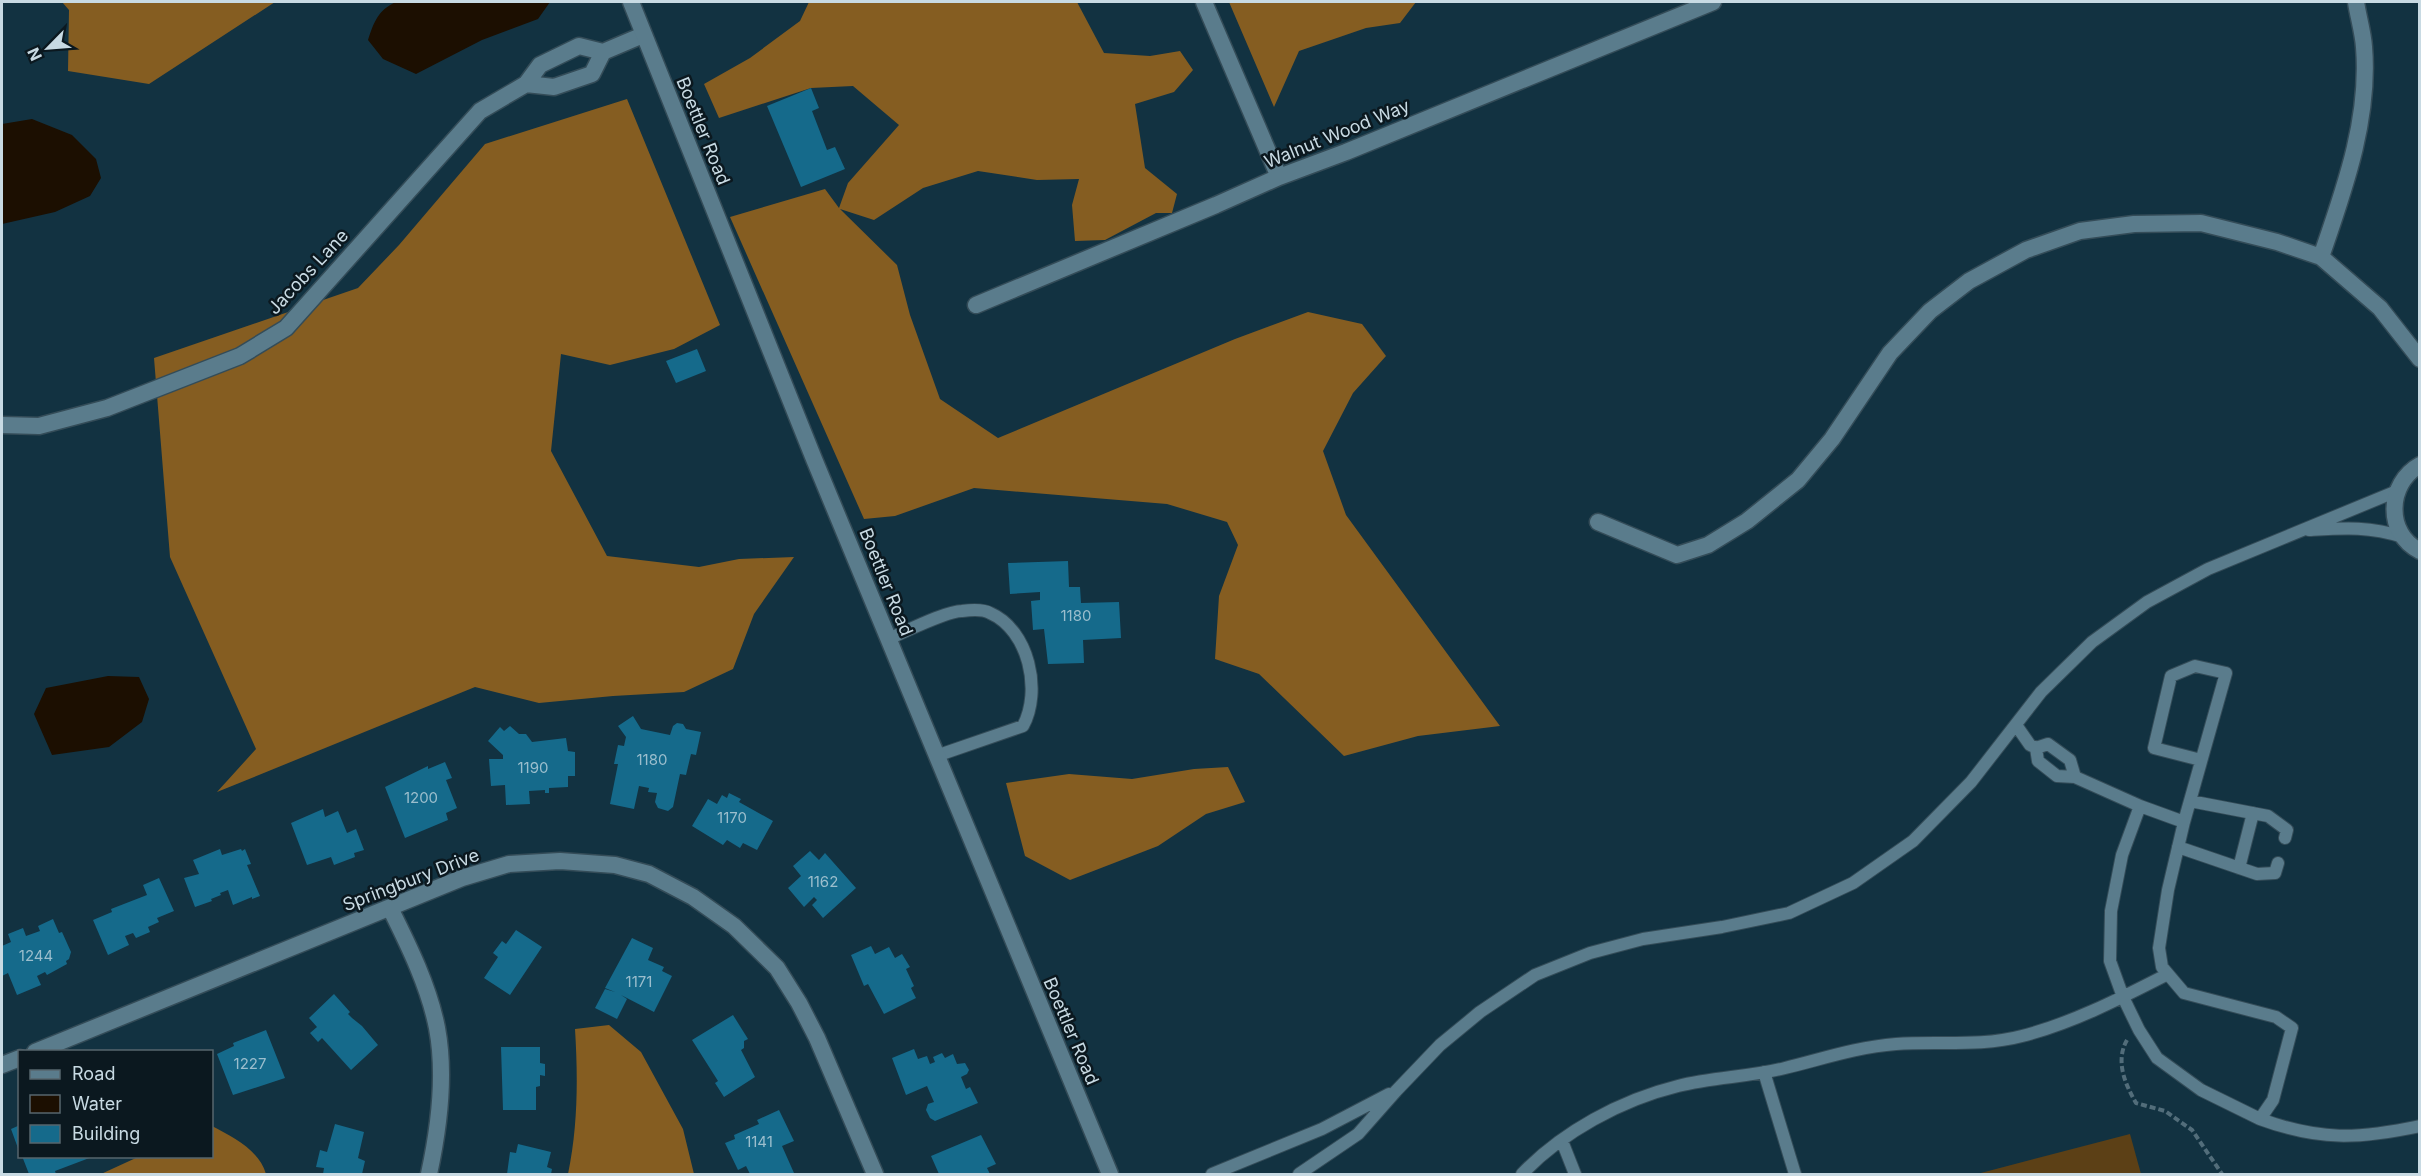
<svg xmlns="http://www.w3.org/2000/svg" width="2421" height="1176" font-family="Inter,sans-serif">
<rect width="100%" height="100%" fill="#123241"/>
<path fill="#5c4016" d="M2130,1134L2141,1174H1977Z"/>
<path fill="#855d21" d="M62,2H275L149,84L68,71L69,10Z
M809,2H1077L1104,53L1150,56L1180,51L1193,70L1174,92L1135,104L1145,168L1177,194L1172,213H1156L1105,240L1075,241L1072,205L1079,179L1037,180L978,171L923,188L874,220L840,209L897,265L910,315L940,399L998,438L1235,339L1308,312L1362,324L1386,356L1353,393L1323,451L1346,515L1500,726L1418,736L1344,756L1259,674L1215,659L1219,596L1238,545L1227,522L1167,504L974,488L895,516L864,519L730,217L825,189L839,208L848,183L899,125L853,86L811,88L719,118L704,84L750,58L800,21Z
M1229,2H1416L1400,23L1366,28L1299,51L1274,107Z
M627,99L720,325L674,349L610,365L561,354L551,451L607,556L699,567L739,559L794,557L754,614L733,669L684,692L613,696L539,703L475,687L217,792L256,749L170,557L154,358L358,288L399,245L485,144Z
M1228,767L1245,802L1206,814L1158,846L1070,880L1025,856L1006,783L1069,774L1132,779L1194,769Z
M609,1025L641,1052L683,1129L694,1174H568C578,1126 578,1078 575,1029Z
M212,1126C233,1137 259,1150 266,1174H101L138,1157L212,1156Z"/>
<path fill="#1c0f01" d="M396,2H550L538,19L482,40L416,74L383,59L368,40C374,22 378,10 396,2Z
M32,119L72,135L96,159L101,178L90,196L55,212L2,224V124Z
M108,676L139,677L149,699L142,722L109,747L52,755L34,714L46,688Z"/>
<path fill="#156a8b" d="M811,88L819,108L812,111L827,150L835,147L845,169L801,187L767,106Z
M697,349L706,371L676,383L666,361Z
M1068,561L1069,587H1080L1081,603L1119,602L1121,638L1083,640L1084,663L1048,664L1044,629L1033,630L1031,601L1040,600V592L1010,594L1008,563Z
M633,716L641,729L670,735L673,726L677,723L683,724L686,729L701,732L696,755L691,754L686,775L680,774L673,807L668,811L658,808L655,802L657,793L648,792L649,788L639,786L634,809L610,804L618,764H614L618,745L624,746L626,737L618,726Z
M510,726L519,734H526L532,742L566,738L568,751L575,752V776H568V787L549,788V793H545V790L529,791L530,804L506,805L505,785L491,786L489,759H503V755L488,741L500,727L504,731Z
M445,762L452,778L446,780L457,808L446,813L448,820L405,838L385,787L428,766V769Z
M729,793L741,799L739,802L773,821L757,850L743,843L740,848L727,840L723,845L692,826L708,799L717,804L722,795L727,798Z
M323,809L325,817L338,811L347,833L356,829L364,850L354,853L355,857L334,865L331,857L307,865L291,823Z
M220,849L222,855L241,849L242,851L245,849L251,864L247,865L260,896L252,899V897L233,905L228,890L220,893L221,895L211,899L212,901L195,907L184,878L199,874L193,860Z
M810,851L819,860L825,853L856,888L823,918L812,905L817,900L814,897L804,907L788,888L801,876L793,866Z
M159,878L174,911L157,918L159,922L148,927L150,932L136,938L133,933L125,936L129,945L108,955L93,920L112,912L111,909L147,895L143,885Z
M53,919L59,933L62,932L71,952L69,959L66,961L67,964L47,975L45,972L37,976L41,985L17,995L8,973L2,976V946L11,942L8,934L23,928L26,936L40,931L38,926Z
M516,930L542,947L510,995L484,978L498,957L493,953L502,941L506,944Z
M632,938L653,948L648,960L664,967L662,971L672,976L654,1012L621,995L627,999L617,1019L595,1008L605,989L615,992L605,988Z
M871,946L875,954L889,947L895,958L902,954L910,967L906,969L914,986L911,988L916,998L884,1014L868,984L864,986L851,955Z
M334,994L350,1012L348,1014L352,1018L362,1026L378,1045L351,1070L322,1038L318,1042L310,1033L317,1027L309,1018Z
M733,1015L748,1039L744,1041V1048L741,1050L755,1077L724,1097L715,1083L718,1081L692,1040Z
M266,1030L285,1078L233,1095L217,1054L234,1046L233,1043Z
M501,1047H540V1063L545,1064V1076L540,1075V1086L536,1087V1110H503Z
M914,1049L918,1059L927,1056L930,1064L935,1062L933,1057L942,1053L945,1058L953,1054L957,1064L965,1063L969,1070L967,1074L961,1077L966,1089L970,1087L978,1103L935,1121L930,1118L926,1110L928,1104L934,1102L927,1086L906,1095L892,1058Z
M779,1110L794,1141L782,1146L794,1173L750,1174L746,1166L738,1170L725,1143L735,1139L734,1135L759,1124L757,1120Z
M335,1124L364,1132L358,1158L365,1161L362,1174H323L324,1168L316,1167L320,1150L327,1152Z
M20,1125V1151H19L11,1129Z
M981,1135L996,1164L987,1168L990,1174H939L931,1156Z
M518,1144L551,1152L547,1167L552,1169L551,1174H507L510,1152L516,1153Z
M22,1156H92V1157L55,1171L56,1174H29Z"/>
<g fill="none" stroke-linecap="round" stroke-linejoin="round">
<defs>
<path id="service" d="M2309,530C2344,528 2369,526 2403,537
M888,639C905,632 946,611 962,611C970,610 983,609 990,613C1029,630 1042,691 1023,726L936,756
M2016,725L2030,745L2036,748L2038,761L2057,776L2075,777L2070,760L2048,744L2036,748
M2075,777L2140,806L2184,822L2168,890L2159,948L2162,967L2184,993L2276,1017L2292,1028L2273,1100L2260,1119L2201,1090L2157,1058L2139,1030L2123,997L2110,961L2111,911L2122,855L2140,806
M2190,801L2268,816L2287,830L2285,838
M2184,822L2226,673L2195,666L2171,676L2154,748L2201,760
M2178,847L2257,874L2275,873L2278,863
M2239,868L2253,813
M1764,1072L1795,1174
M2260,1119C2320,1141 2358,1139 2420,1126
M1562,1141L1575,1174
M1212,1174L1322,1129L1389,1094
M1299,1174L1358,1134L1396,1091L1440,1045L1480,1012L1535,975L1590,953L1643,939L1722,927L1789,913L1853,883L1913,841L1971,782L2041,692L2092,642L2147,602L2208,569L2397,491
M1522,1174C1562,1132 1621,1100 1678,1086C1713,1077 1750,1077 1785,1068C1822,1059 1857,1047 1896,1044C1937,1041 1981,1047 2022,1036C2073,1023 2121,998 2168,974"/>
<path id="minor" d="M1204,2L1279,177
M526,84L554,87L592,74L603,52
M2321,257C2344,190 2370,119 2364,47C2363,32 2358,16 2356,2
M976,305L1216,205L1279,177L1346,152L1713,2
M2,425L39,426L107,408L240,356L286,328L480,111L526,84L540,65L579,46L603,52L643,35
M2420,465C2387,483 2385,534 2420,551
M1598,522L1677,555L1708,545L1747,521L1798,480L1832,439L1890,353L1930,311L1969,281L2026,250L2080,231L2134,224L2201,223L2277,242L2321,257L2380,308L2420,359
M390,908C409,946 429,987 437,1028C446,1076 439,1128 429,1174
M35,1052L462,878L509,864L560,861L615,865L649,874L693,897L734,926L777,968L799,1003L817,1038L875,1174
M2,1065L20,1058"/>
<path id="tertiary" d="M631,2L814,459L1110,1174"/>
</defs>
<use href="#service" stroke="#344c58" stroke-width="14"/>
<use href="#minor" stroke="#344c58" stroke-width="19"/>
<use href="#tertiary" stroke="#344c58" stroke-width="19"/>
<path stroke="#526d7a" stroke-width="4" stroke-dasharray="6 3" stroke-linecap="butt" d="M2127,1040C2115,1061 2125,1084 2136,1103L2165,1111L2192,1130L2222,1174"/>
<use href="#service" stroke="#5a7c8c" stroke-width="12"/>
<use href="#minor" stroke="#5a7c8c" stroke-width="16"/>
<use href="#tertiary" stroke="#5a7c8c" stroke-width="16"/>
</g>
<g text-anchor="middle" stroke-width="5" stroke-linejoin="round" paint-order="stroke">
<g font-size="15" fill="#9bbecd">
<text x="1076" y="621">1180</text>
<text x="652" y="765">1180</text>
<text x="533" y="773">1190</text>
<text x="421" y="803">1200</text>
<text x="732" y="823">1170</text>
<text x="823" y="887">1162</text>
<text x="36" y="961">1244</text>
<text x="639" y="987">1171</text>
<text x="250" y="1069">1227</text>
<text x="759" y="1147">1141</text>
</g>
<g font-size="18" fill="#c8dae3" stroke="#0b181f">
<text transform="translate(703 131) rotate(68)" y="6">Boettler Road</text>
<text transform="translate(1337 134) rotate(-22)" y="6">Walnut Wood Way</text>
<text transform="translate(308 272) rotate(-47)" y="6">Jacobs Lane</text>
<text transform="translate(886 582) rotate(68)" y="6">Boettler Road</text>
<text transform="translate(411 880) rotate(-21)" y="6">Springbury Drive</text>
<text transform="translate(1071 1031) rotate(67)" y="6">Boettler Road</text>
</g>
</g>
<rect width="2421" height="1176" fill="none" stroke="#c8dae3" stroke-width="6"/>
<rect x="18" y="1050" width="195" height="108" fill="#0b181f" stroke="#57666d" stroke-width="1.5"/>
<rect x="30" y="1070" width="30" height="9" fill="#5a7c8c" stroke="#57666d" stroke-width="1.5"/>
<text x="72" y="1080" font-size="18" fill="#c8dae3">Road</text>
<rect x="30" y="1095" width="30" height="18" fill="#1c0f01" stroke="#57666d" stroke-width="1.5"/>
<text x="72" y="1110" font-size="18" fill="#c8dae3">Water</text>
<rect x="30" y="1125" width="30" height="18" fill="#156a8b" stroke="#57666d" stroke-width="1.5"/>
<text x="72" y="1140" font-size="18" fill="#c8dae3">Building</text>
<g transform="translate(48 48) rotate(245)" stroke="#0b181f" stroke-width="4.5" paint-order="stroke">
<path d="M0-4.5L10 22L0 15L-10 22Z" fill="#c8dae3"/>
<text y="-9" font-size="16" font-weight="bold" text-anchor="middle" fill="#c8dae3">N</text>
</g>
</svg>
